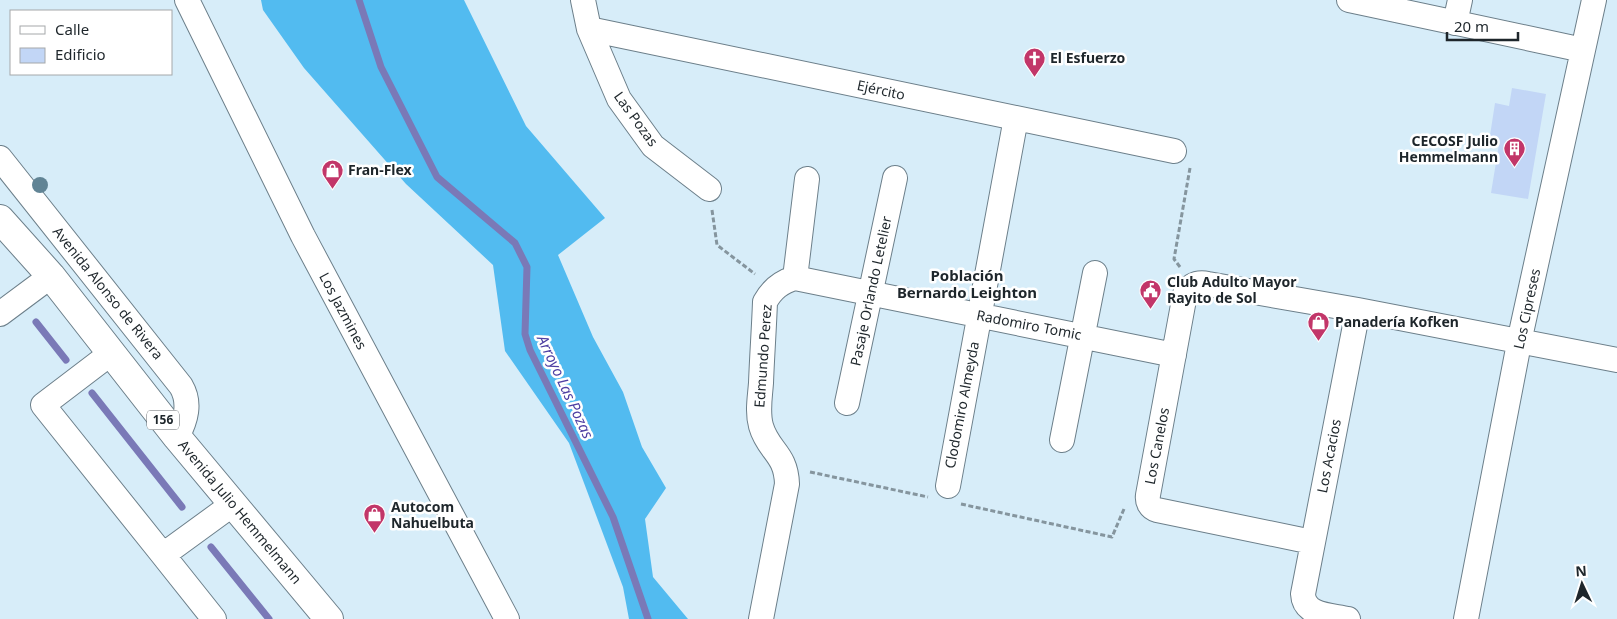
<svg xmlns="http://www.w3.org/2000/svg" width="1617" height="619" font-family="'Noto Sans',sans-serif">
<rect width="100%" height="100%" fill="#d7edf9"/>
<path fill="#52bbf0" d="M261,0H464L526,126L605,218L558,255L593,337L623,392L642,447L666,488L645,519L653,577L688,619H629L623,587L569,443L505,351L493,265L406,184L304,68L263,10Z"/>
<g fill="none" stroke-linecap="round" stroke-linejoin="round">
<path stroke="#7a79b7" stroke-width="7" d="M359,0L381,67L437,177L515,243L527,267L525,334L530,350L613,517L648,619
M36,322L66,360
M92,393L182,507
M211,547L269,619"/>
</g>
<path fill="#c2d6f6" d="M1512,88L1546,94L1528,199L1491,193L1499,144L1489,142L1495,103L1509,106Z"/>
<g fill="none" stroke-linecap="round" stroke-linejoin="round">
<defs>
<path id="minor" d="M187,0L303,236L507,619
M583,0L589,29L619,99L653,146L709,189
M1349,0L1583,50
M1455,23L1460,0
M589,29L1174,151
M0,158L181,386C191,403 186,420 177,437
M795,278L807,179
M0,314L51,276
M110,354L43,405L163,555
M847,403L895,178
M1062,440L1095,273
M948,486L1016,118
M1312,542L1157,510C1150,508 1147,502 1148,495L1185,294C1191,284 1198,282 1208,284L1358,310L1617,360
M214,619L163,555L233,504
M761,619L787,484C786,453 768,451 761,426C757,412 760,397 761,383C762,356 764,329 765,302C772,289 781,282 795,278L1174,355
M1348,619C1331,615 1304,616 1303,594L1358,310
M1466,619L1521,333L1594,0"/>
<path id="trunk" d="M0,219L51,276L177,437L329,619"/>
</defs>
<use href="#minor" stroke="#6c7f8a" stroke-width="26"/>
<use href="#trunk" stroke="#6c7f8a" stroke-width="30"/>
<path stroke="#85959e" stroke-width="3" stroke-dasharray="5 2.5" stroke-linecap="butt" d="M712,210L717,245L755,274
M1180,267L1174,259L1190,168
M810,472L928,497
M961,504L1112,537L1124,509H1126"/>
<use href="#minor" stroke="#fff" stroke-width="24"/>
<use href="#trunk" stroke="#fff" stroke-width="28"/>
</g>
<circle fill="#618495" cx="40" cy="185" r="8"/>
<defs>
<symbol id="church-pin" viewBox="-11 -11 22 30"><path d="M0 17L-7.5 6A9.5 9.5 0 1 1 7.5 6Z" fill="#c23669" stroke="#fff"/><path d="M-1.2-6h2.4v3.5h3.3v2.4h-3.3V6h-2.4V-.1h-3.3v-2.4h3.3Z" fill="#fff"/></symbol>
<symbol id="building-pin" viewBox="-11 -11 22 30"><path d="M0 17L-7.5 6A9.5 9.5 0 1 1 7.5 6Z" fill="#c23669" stroke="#fff"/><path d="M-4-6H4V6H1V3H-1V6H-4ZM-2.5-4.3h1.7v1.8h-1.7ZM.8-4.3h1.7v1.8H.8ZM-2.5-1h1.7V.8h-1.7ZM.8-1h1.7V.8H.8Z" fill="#fff"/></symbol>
<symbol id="shop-pin" viewBox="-11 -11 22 30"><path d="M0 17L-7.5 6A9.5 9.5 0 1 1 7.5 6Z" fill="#c23669" stroke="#fff"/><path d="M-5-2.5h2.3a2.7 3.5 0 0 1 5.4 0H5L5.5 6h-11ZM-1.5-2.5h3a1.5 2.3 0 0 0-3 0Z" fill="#fff"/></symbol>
<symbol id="civic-pin" viewBox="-11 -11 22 30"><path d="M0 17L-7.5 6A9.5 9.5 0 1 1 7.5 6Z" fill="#c23669" stroke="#fff"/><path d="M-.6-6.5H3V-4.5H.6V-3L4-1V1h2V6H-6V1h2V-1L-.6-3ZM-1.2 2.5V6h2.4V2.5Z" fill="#fff"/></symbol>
</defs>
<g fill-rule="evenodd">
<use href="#church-pin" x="1022" y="46" width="25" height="34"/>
<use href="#building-pin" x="1502" y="136" width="25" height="34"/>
<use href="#shop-pin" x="320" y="158" width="25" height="34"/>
<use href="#civic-pin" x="1138" y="278" width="25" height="34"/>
<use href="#shop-pin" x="1306" y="310" width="25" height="34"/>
<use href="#shop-pin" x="362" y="502" width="25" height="34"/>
</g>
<g text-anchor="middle" stroke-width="5" stroke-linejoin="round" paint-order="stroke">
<rect fill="#fff" stroke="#62676b" stroke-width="1" x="147" y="410.5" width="32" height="19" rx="4"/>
<g font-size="12" font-weight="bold" fill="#1e262b">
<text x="163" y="424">156</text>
</g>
<g font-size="14" font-weight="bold" fill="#1e262b" stroke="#fff" text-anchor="start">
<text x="1050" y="63">El Esfuerzo</text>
<text x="1498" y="146" text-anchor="end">CECOSF Julio<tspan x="1498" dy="16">Hemmelmann</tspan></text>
<text x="348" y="175">Fran-Flex</text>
<text x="1167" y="287">Club Adulto Mayor<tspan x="1167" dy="16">Rayito de Sol</tspan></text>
<text x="1335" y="327">Panadería Kofken</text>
<text x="391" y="512">Autocom<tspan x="391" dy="16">Nahuelbuta</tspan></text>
</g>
<g font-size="14" fill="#1e262b" stroke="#fff">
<text transform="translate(881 90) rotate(12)" y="5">Ejército</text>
<text transform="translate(636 119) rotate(54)" y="5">Las Pozas</text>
<text transform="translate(871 291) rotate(-78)" y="5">Pasaje Orlando Letelier</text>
<text transform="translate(108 293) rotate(51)" y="5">Avenida Alonso de Rivera</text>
<text transform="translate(1527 309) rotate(-78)" y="5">Los Cipreses</text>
<text transform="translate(343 311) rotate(62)" y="5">Los Jazmines</text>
<text transform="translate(1029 325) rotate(11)" y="5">Radomiro Tomic</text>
<text transform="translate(763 356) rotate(-86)" y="5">Edmundo Perez</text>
<text transform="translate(962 405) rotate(-79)" y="5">Clodomiro Almeyda</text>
<text transform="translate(1157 446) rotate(-79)" y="5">Los Canelos</text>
<text transform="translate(1329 456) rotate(-79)" y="5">Los Acacios</text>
<text transform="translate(240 512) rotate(50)" y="5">Avenida Julio Hemmelmann</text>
</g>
<g font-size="15" font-weight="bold" fill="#1e262b" stroke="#fff">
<text x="967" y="281">Población<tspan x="967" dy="17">Bernardo Leighton</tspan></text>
</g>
<g font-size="15" font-style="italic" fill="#4f40a3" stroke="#fff">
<text transform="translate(565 387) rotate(65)" y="5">Arroyo Las Pozas</text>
</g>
</g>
<rect x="10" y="10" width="162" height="65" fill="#ffffff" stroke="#a5a8aa"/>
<rect x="20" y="26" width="25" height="8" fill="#ffffff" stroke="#a5a8aa"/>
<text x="55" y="35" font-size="15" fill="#1e262b">Calle</text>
<rect x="20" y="48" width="25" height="15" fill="#c2d6f6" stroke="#a5a8aa"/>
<text x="55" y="60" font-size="15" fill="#1e262b">Edificio</text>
<g transform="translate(1582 584) rotate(356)" stroke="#ffffff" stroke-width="4" paint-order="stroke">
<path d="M0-4L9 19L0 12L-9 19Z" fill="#1e262b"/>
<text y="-8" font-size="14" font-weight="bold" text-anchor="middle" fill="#1e262b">N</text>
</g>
<path d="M1447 32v8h71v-8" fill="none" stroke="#1e262b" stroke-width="2.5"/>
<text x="1454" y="32" font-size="15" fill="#1e262b" stroke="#ffffff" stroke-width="4" paint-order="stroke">20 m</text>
</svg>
